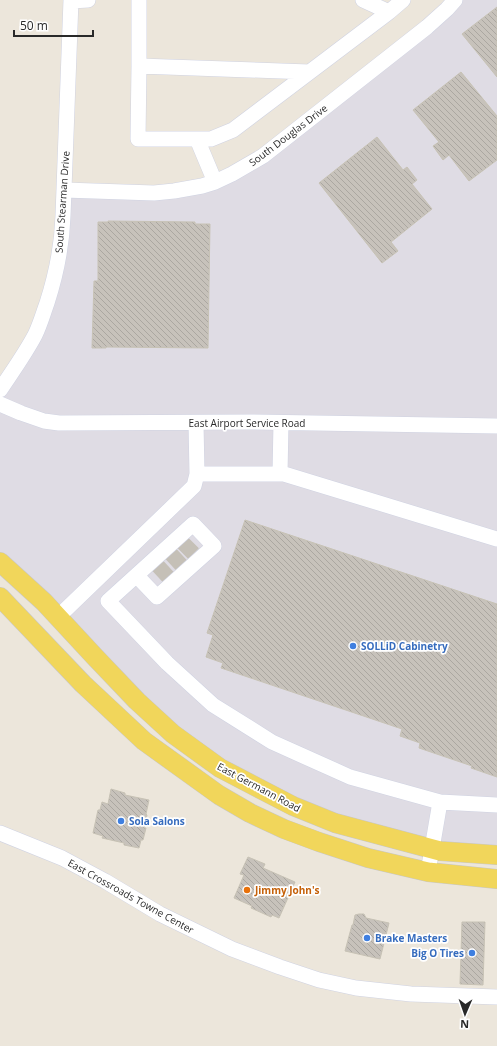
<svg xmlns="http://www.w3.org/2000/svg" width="497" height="1046" font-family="'Open Sans',sans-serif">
<defs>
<pattern id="building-back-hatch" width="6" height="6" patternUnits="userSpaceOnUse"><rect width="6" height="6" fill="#c7c2bb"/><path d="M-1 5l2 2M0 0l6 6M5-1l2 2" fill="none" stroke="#aba7a1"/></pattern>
</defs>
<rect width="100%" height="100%" fill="#ece6db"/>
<path fill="#dfdce4" d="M455,0H497V855L399,841L220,768L0,562V390L36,334L64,190L154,193L232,174Z"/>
<path fill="url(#building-back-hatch)" stroke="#c7c2b5" d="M497,7V77L462,34Z
M461,72L497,116V160L469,181L449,155L443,160L433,146L439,142L413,110Z
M377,137L403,170L407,167L417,180L412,184L432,209L391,242L398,251L382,263L319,183Z
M108,221L195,222V224H210L208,348L106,347V348H92L94,281H98V222H108Z
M245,520L497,604V777L471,768L472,766L419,748L420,743L400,736L402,729L221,668L223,663L206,657L213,635L207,633Z
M111,789L125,793V795L149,800L146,814L147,815L144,828H146L143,840H141L139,848L124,845V843L102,838L103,836L93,833L98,810H100L102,802L108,804Z
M248,857L265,864L263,868L295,882L279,918L272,915L271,917L251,908L252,906L234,898L244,875L240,874Z
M359,914H364L366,918L389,923L380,959L345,951L352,925H353L355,915Z
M462,922H485L483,985L460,984Z"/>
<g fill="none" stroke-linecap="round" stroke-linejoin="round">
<path stroke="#c5c0b7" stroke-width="15" stroke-dasharray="15 8" stroke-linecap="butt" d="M183,543L195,555
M171,554L183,567
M158,566L170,579"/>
<defs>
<path id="minor" d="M139,0V66L138,139H211L233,130L389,12L363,0
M71,1L88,0
M389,12L403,0
M139,66L309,72
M197,139L215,182
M64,190L154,193L174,191L202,186L215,182L232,174L263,156L427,27L447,9L455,0
M0,390C12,372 25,354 35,335C40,325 43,314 47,303C56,275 62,246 63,216L71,0
M0,404L21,413L44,421L59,423L251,422L497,426
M197,474H284L497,539
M280,474L281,423
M137,576L157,597L214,546L193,524L108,601L167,663L213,705L272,742L350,777L440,802
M58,617L194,486L197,474L196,423
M0,833L62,858L105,881L160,914L232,949L280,967L319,980L356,988L411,994L497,997
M428,872L440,802L497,805"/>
<path id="major" d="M0,562L44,602L95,657L137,701L173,734L220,768L293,806L335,823L440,851L497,855
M0,597L83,684L144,741L219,795L250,813L284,829L319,842L368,858L428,872L497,879"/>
</defs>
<use href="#minor" stroke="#d0d3e2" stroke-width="16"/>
<use href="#major" stroke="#c7c7c7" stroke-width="20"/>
<use href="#minor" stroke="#fff" stroke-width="15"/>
<use href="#major" stroke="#f1d65b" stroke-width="19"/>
</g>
<g fill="#3f7fe0" stroke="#fff" stroke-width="1.5">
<circle cx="353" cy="646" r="4"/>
<circle cx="121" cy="821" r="4"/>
<circle cx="367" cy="938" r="4"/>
<circle cx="472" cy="953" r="4"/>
</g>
<circle fill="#e8710a" stroke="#fff" stroke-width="1.5" cx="247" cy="890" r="4"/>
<g text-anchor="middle" stroke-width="3.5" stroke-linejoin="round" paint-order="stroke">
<g font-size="10" fill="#292929" stroke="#fff">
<text transform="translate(288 135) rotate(-37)" y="4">South Douglas Drive</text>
<text transform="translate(62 202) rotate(-86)" y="4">South Stearman Drive</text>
<text x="247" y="427">East Airport Service Road</text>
<text transform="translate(259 787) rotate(28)" y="4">East Germann Road</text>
<text transform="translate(131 896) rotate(29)" y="4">East Crossroads Towne Center</text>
</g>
<g font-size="10" font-weight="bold" fill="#366cbe" stroke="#fff" text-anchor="start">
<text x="361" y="650">SOLLiD Cabinetry</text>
<text x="129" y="825">Sola Salons</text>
<text x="375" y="942">Brake Masters</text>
<text x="464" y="957" text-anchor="end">Big O Tires</text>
</g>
<g font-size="10" font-weight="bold" fill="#c56008" stroke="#fff" text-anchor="start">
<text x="255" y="894">Jimmy John's</text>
</g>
</g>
<g transform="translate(465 1014) rotate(182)" stroke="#ffffff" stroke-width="3" paint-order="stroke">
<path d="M0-3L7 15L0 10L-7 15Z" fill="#292929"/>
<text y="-6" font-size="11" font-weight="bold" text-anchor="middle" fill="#292929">N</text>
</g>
<path d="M14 30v6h79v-6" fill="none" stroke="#292929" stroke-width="2"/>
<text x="20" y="30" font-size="12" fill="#292929" stroke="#ffffff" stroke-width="3" paint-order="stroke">50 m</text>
</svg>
